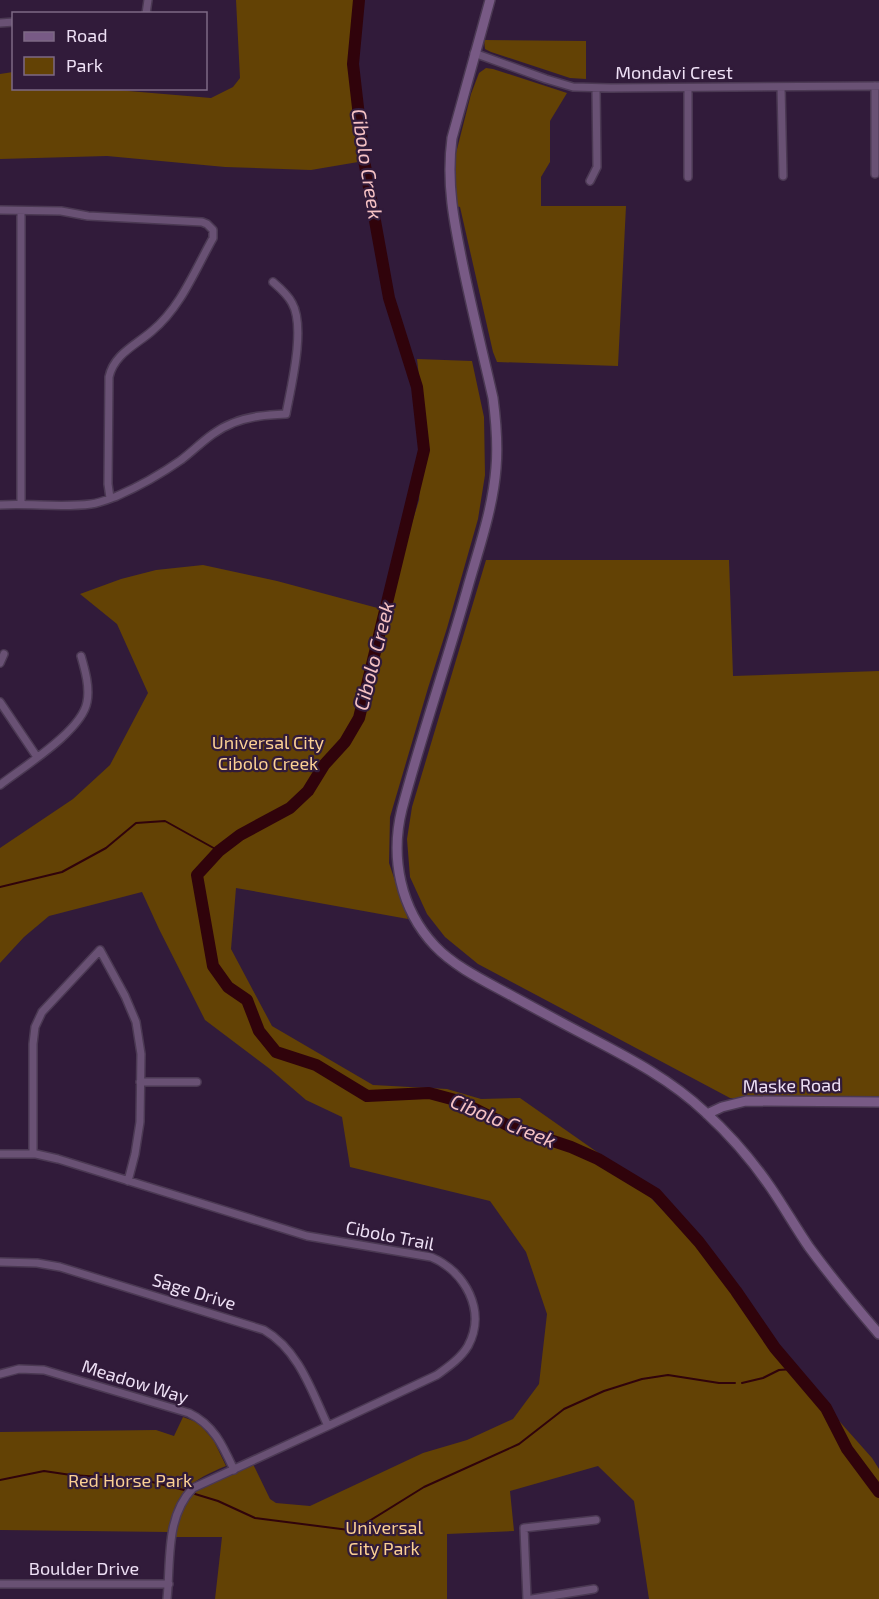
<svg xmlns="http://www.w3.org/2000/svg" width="879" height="1599" font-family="'Exo 2',sans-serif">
<rect width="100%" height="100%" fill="#311b3a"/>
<path fill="#634205" d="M236,0H354C347,49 351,114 364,161L311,170L225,167L107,156L0,159V74L13,72L14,88H93L211,98L233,87L240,78Z
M484,40L586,41V79L570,78L491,52L485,49Z
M486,68L493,69L567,93L550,121V162L541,177V206H626L618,366L497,362L493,352L460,207L456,206L454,161L471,94L479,73Z
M417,359L472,361L484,417L485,475L478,519L447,628L428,688L390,817L389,863L408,919L236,888L231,949L272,1026L373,1085L447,1089L481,1099L520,1098L627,1173L744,1295L793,1369L872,1458L879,1469V1599H649L634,1501L598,1466L510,1491L514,1531L447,1534V1599H215L222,1537H175L181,1510L196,1490L253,1464L270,1499L276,1503L310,1506L423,1453L467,1440L513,1419L539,1384L547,1314L526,1252L490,1201L350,1167L342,1117L306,1100L270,1069L205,1020L159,929L142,892L49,916L24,937L0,963V848L73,799L110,765L148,693L117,624L80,594L121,579L156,570L203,565L277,581L385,610L419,500L424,421Z
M486,560H729L733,676L879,671V1098H730L478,964L445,937L427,914L410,877L407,839L412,807Z
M183,1417L199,1423L214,1441L226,1466C190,1481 175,1491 169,1532L0,1530V1432L156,1430L174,1436Z"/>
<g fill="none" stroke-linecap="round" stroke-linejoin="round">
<path stroke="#30030b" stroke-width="2" d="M0,887L62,872L106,848L136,823L165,821L219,851
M742,1383L763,1378L779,1370L793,1369
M0,1480L44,1471L71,1475L102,1477L128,1483L137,1481L152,1482L184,1490
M195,1494L218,1501L255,1518L349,1530
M358,1528L424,1487L519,1444L564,1409L604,1391L642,1379L668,1375L719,1383H735"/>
<path stroke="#30030b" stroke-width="12" d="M359,0L353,64L364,160L389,298L417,387L424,450L359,718L345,742L324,765L308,791L290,808L240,835L219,851L197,875L213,966L228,987L247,1000L259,1031L276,1052L316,1065L367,1096L429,1093L459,1101L511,1127L571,1147L598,1159L656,1194L699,1242L736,1291L775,1348L826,1408L847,1449L879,1492"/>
<defs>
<path id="street" d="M146,14L148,0
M0,23L14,22
M474,53L546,79L573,87L611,88L879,86
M781,87L783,176
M688,88V177
M875,174V86
M590,181L597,167L596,88
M0,210L61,211L88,216L202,222L207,224L213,230V238C195,270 181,307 152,331C136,345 114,354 109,377L108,484L110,498
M21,504V211
M0,505C30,503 61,508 91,504C100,503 109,499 117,496C140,486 161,474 181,460C198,447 212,431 233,423C250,416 267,415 286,414C291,387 306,327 292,303C288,295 280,288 273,282
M0,663L4,654
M0,702L37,757
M0,785C23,767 82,731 87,702C90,687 85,670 81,656
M140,1082H197
M0,1154H36L58,1159L307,1236L431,1257C465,1271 487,1311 468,1346C461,1358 448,1367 437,1375L328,1426L193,1488C165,1517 171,1561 167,1599
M33,1154V1044L35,1027L42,1012L100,950L125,996L136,1022L141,1054L140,1122L135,1154L128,1181
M0,1262L37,1263L60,1267L264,1330C299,1350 312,1392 328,1426
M0,1374L19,1369L44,1370L189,1413C214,1425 223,1446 234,1470
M0,1584H169
M527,1599L524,1528L596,1520
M532,1599L594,1589"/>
<path id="secondary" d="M490,0L452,138C446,183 454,222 463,266C472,310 483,354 493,398C496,421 498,445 496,468C493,507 480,545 469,583C448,659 422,733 402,809C390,857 400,909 435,946C456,968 487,982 514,997C538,1010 562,1023 587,1036C629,1058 670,1079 705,1112C729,1134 752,1160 771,1188C784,1207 796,1228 809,1247C831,1277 855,1306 879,1334
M707,1114L722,1107L746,1101L879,1102"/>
</defs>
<use href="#street" stroke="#4b3953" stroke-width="10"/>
<use href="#secondary" stroke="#4b3953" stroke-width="12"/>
<use href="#street" stroke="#695174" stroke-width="7"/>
<use href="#secondary" stroke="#785a85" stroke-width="9"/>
</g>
<g text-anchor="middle" stroke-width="4.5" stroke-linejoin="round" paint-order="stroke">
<g font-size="18" fill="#eee0f5" stroke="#311b3a">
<text x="674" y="79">Mondavi Crest</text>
<text transform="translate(792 1086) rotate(-1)" y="6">Maske Road</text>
<text transform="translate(390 1236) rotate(11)" y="6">Cibolo Trail</text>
<text transform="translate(194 1292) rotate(17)" y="6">Sage Drive</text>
<text transform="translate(135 1382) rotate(17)" y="6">Meadow Way</text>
<text x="84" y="1575">Boulder Drive</text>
</g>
<g font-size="18" fill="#fbd094" stroke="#311b3a">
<text x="268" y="749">Universal City<tspan x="268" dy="21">Cibolo Creek</tspan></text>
<text x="130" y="1487">Red Horse Park</text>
<text x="384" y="1534">Universal<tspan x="384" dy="21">City Park</tspan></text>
</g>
<g font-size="20" font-style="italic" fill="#f6c2c4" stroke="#311b3a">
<text transform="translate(367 164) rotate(81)" y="7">Cibolo Creek</text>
<text transform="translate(374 656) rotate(-76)" y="7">Cibolo Creek</text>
<text transform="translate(503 1121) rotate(22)" y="7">Cibolo Creek</text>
</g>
</g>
<rect x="12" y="12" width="195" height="78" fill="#311b3a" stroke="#7d6a85" stroke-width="1.5"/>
<rect x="24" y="32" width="30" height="9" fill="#785a85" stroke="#7d6a85" stroke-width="1.5"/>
<text x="66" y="42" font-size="18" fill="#eee0f5">Road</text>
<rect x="24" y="57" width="30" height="18" fill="#634205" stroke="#7d6a85" stroke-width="1.5"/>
<text x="66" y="72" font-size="18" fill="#eee0f5">Park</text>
</svg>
